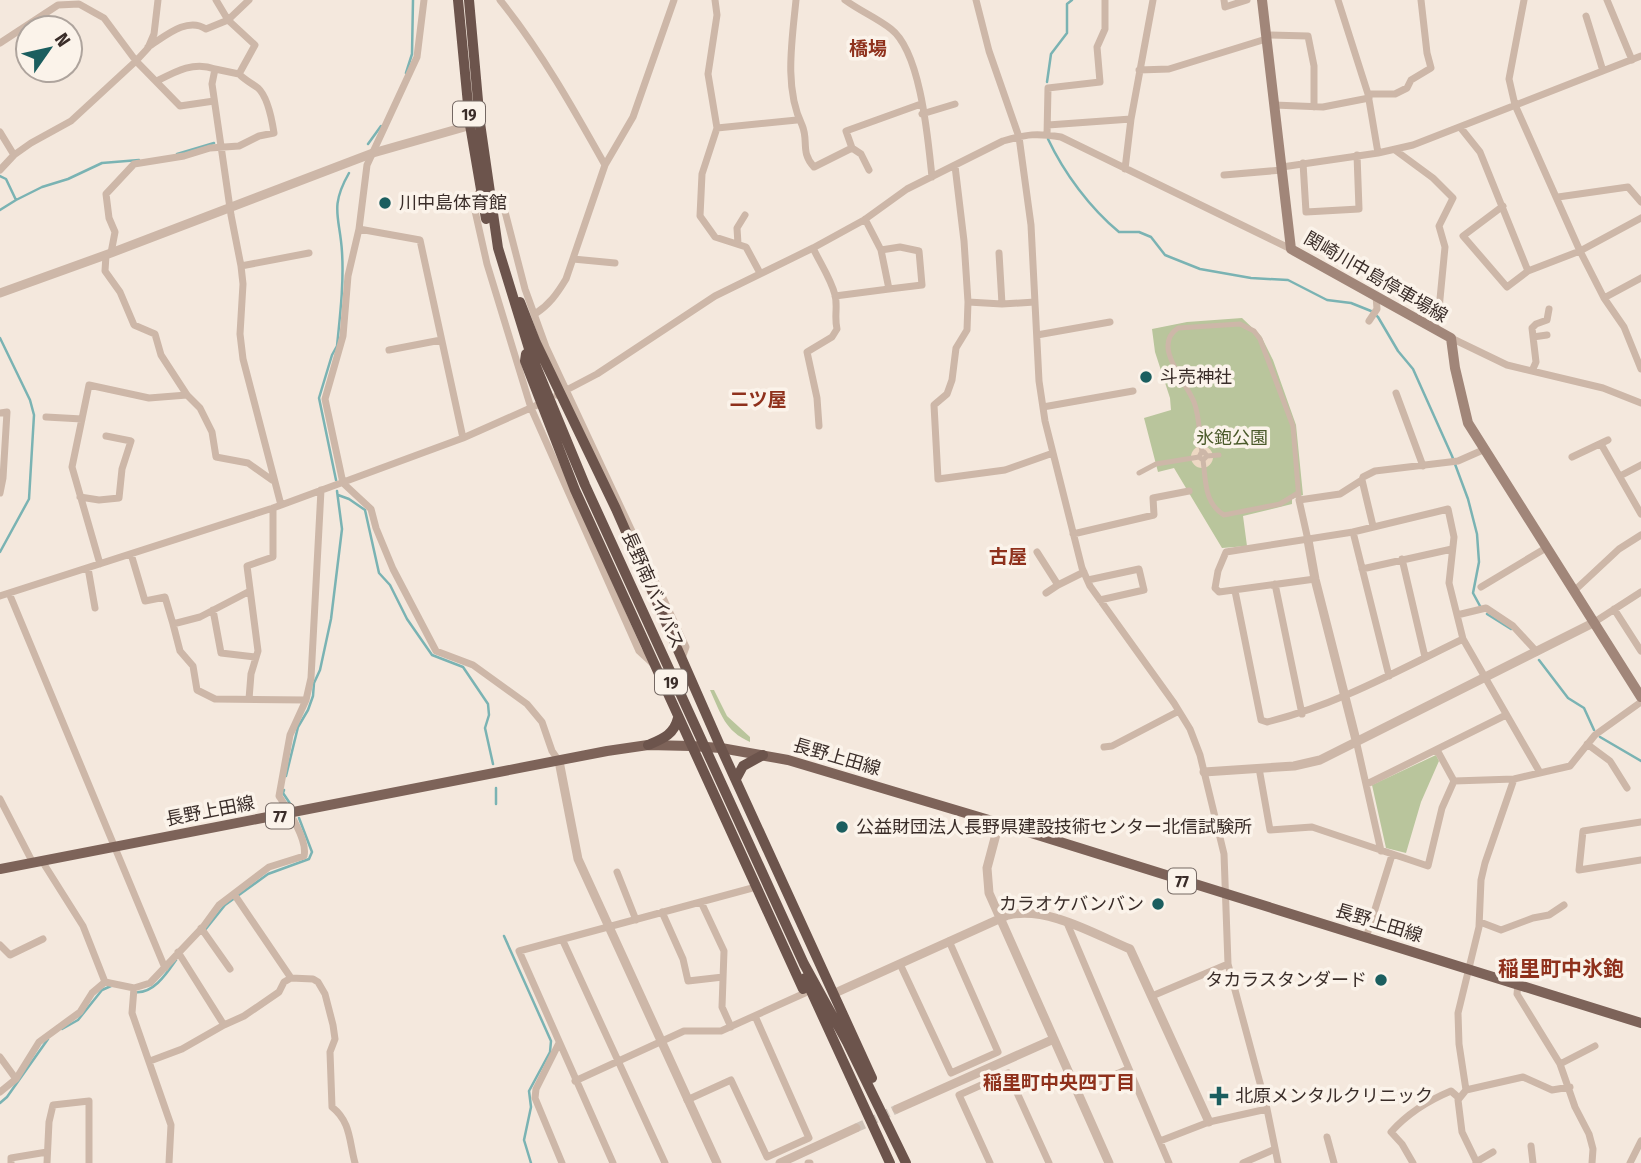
<svg xmlns="http://www.w3.org/2000/svg" width="1641" height="1163" font-family="'Fira Sans Condensed','Noto Sans JP',sans-serif">
<rect width="100%" height="100%" fill="#f4e8dd"/>
<path fill="#b9c59c" d="M1242,318L1261,336L1273,360L1296,425L1303,495L1292,499V504L1243,516L1247,546L1222,548L1174,468L1158,472L1144,418L1171,410L1170,398L1155,352L1152,329L1187,322Z
M710,690H714L727,716L750,737V742C725,731 721,714 710,690Z
M1436,755L1439,761L1421,802L1406,853L1386,848L1372,785Z"/>
<path fill="#edd8c3" d="M1191 457a11 11 0 1 1 22 0a11 11 0 1 1-22 0Z"/>
<g fill="none" stroke-linecap="round" stroke-linejoin="round">
<path stroke="#7ab3b3" stroke-width="2.5" d="M406,73L412,54L413,0
M1047,82L1051,54L1067,33V4L1072,0
M1048,139C1064,173 1090,208 1119,232H1139L1151,237L1165,255L1200,269L1251,278L1288,280L1327,300L1351,303L1371,311L1378,317L1398,351L1413,369L1452,456L1468,499L1477,534L1479,562L1473,593L1480,606
M368,144L381,126
M177,154L214,143
M0,176L6,179L16,200L0,210
M16,200L42,187L68,179L102,163L139,160
M0,338L30,400L34,415L29,499L0,552
M336,480L319,398L332,355L337,346C340,316 344,283 342,252C340,217 329,208 349,173
M338,495L349,499L365,510L379,573L390,585L407,619L432,655L463,667L488,704L489,715L485,728L493,764
M1487,614L1511,629
M1539,660L1568,698L1584,708L1594,730
M1600,737L1641,761
M286,776L298,727L308,710L313,696L314,683L320,670L331,619L342,529L337,491
M496,788V804
M284,790L283,793L291,805
M205,930L225,905L268,874L309,859L312,852L299,818
M504,936L551,1041L550,1052L529,1091L531,1107L524,1140L531,1163
M134,992C153,995 167,973 176,960
M62,1029L78,1020L102,990L111,986
M0,1103L7,1097L48,1039"/>
<path stroke="#cfc3b9" stroke-width="9" stroke-dasharray="9 4.5" stroke-linecap="butt" d="M856,1128L897,1109"/>
<path stroke="#cdb7a8" stroke-width="5" d="M1202,452C1199,436 1200,417 1194,402C1186,381 1151,346 1178,328L1240,324L1254,331L1260,339L1293,426L1299,500
M1207,456L1219,455
M1203,460L1207,456L1204,452L1201,453L1199,457L1203,460C1206,481 1204,503 1224,515L1280,504L1298,493
M1139,473L1156,464L1199,457"/>
<path stroke="#cdb7a8" stroke-width="7" d="M424,0L417,57L367,165L359,229L420,240L463,438
M500,0C541,51 573,108 605,165
M715,0L717,15L708,74L717,128L797,120
M796,0C792,41 784,88 802,125C809,141 800,152 814,167L852,148L846,131L921,104
M845,0C860,11 877,18 891,29C921,52 928,140 932,177
M976,0L989,51L1019,137L1031,225L1039,381L1045,421L1082,568L1090,586L1174,703L1190,729L1200,755L1224,854L1228,964L1267,1109L1278,1163
M1224,0L1225,7L1247,0
M1338,0L1368,94L1378,153
M1524,0L1509,79L1515,105L1580,251L1604,298L1624,327L1641,369
M1607,0L1632,60
M1586,16L1603,71
M1266,35L1308,36L1314,66V107
M0,43L58,5L79,4L104,18L136,61L180,106L214,101
M148,47C164,37 187,16 206,29L228,20L249,0
M1139,70L1169,69L1266,39
M239,74L215,69L212,84L231,215L241,266L243,284L240,334L243,359L281,505
M157,81C176,71 194,61 215,69
M1368,94H1395L1407,88L1411,80L1431,68L1427,53L1421,0
M1274,105L1323,107L1369,98
M922,114L955,104
M1048,125L1131,119
M1460,127L1480,152L1528,271
M717,128L702,174L700,216L715,237L746,247L760,273
M0,132L14,155
M1047,135L1048,88L1100,82L1097,47L1105,29V0
M852,148L861,154L869,170
M1395,150L1433,178L1453,198L1439,226L1445,247L1437,330
M1303,163L1306,212L1359,209L1357,155
M955,166L964,241L968,302L967,330L956,348L952,380L947,394L934,405L938,479L1005,470L1053,453
M1282,167L1378,153L1413,145L1641,56
M1125,169L1131,119L1153,0
M0,170L14,155L31,143L71,121L136,61L148,48L154,34L158,0
M1224,175L1282,170
M480,190L473,202L487,264L531,408L639,651L652,663
M491,195L502,200L525,289L546,347L686,647L682,658
M1558,197L1628,187L1641,202
M1503,206L1463,236L1507,287L1528,271L1580,251L1641,218
M865,219L881,250L889,289L922,285L919,251L900,247L881,250
M359,229L348,276L343,336L325,399L343,483L371,509L376,528L393,569L436,651L473,665L527,704L542,722L552,751L559,761
M738,244L737,228L745,215
M813,248C820,263 831,279 835,295C838,306 834,317 837,329L832,337L807,352L817,398L819,426
M111,253L115,232L109,218L106,194L134,164L184,156L210,148L239,146L259,136L274,133C272,120 268,97 258,88C251,83 245,80 239,74L255,45L228,20L216,0
M999,253L1002,304
M106,255L105,271L120,292L134,325L155,334L161,355L187,395L200,408L212,432L216,457L248,463L272,480
M573,259L615,263
M241,266L309,253
M835,296L889,289
M1604,298L1641,278
M968,302L1002,304L1035,302
M535,314C549,305 557,294 566,279L605,165L633,117L674,0
M1369,321L1377,309L1376,296
M1037,335L1110,322
M1533,337L1547,335
M1451,338L1507,365L1603,388L1641,403
M389,350L441,340
M1532,371L1536,362L1532,328L1536,324L1547,320L1549,309
M1396,393L1423,466
M557,395L597,374L715,296L813,248L864,220L907,189L1003,141C1027,134 1037,133 1061,137L1291,249
M1043,407L1133,391
M0,413L7,412L3,478L0,493
M46,417L82,419
M1601,444L1641,514
M1572,457L1608,440
M1620,476L1641,465
M1362,480L1373,526
M80,497L99,500L119,498L122,469L131,441L106,436
M1353,532L1389,676
M1073,534L1154,515L1153,498L1189,491
M1308,540L1299,500L1340,494L1362,480L1363,477L1375,471L1458,461L1483,450
M1037,552L1058,585L1084,572
M131,554L145,601L165,597L173,624L200,617L248,592
M1402,559L1425,657
M100,564L72,467L89,385L149,398L187,395
M88,568L95,608
M1362,569L1452,549
M1315,579L1219,592L1215,588L1218,571L1226,552L1353,532L1448,509L1454,537L1449,583L1463,639L1539,771
M1088,580L1139,569L1144,590L1100,600
M1275,584L1302,714
M1481,587L1546,548
M1235,591L1261,720L1267,722C1337,705 1399,670 1463,639
M1574,591L1619,549L1641,535
M9,593L165,968
M1046,593L1058,585
M0,596L273,508L463,438L544,402
M1614,609L1641,651
M213,610L221,653L255,657
M1457,615L1486,608L1513,626L1537,652
M1593,623L1641,592
M173,624L180,651L193,666L197,690L215,699L306,700
M249,699L251,674L258,651L247,566L273,557V508
M1356,740L1381,851
M1587,744L1610,761L1627,788
M1104,747L1112,746L1179,711
M1437,750L1454,781
M1259,768L1270,830L1312,827L1428,866L1442,808L1454,781
M1454,781L1514,779L1570,766L1595,735L1641,702
M1367,784L1506,715
M0,799L33,863
M1641,822L1583,831L1579,870L1641,860
M42,861L83,926L105,982
M617,872L636,920
M234,894L291,978
M701,902L724,951L722,1007L731,1027
M662,912L683,959L688,981L723,977
M1480,922L1501,930L1533,918L1549,915L1564,905
M1067,923L1169,1163
M201,928L230,969
M1366,938L1392,855
M563,941L665,1163
M0,945L10,955L43,939
M178,952L224,1025
M900,964L951,1073L998,1052L949,941
M1518,984L1517,994L1560,1064L1575,1107L1589,1134L1593,1149L1592,1163
M134,988L132,1013L171,1125L169,1163
M1152,996L1228,964
M559,1043L536,1089L535,1098L562,1163
M0,1057L16,1079
M150,1061L182,1049L224,1025L244,1016L279,992L284,982L291,978L313,979L318,982L325,994L333,1025L335,1039L330,1052L332,1107C351,1122 349,1141 355,1163
M1560,1064L1595,1046
M575,1081L684,1031H721L805,993
M1466,1090L1459,1044L1458,1013L1479,927L1481,880L1485,863L1514,779
M1078,1091L1128,1069
M0,1092L16,1079L39,1042L80,1012L92,993L105,982L134,988L150,983L203,927L219,905L269,867L304,856C308,840 288,810 279,796L290,735L306,700L311,678L321,490
M687,1100L731,1080L767,1157L809,1138L755,1016
M1327,1137L1334,1163
M1160,1141L1209,1122L1267,1109
M1531,1146L1533,1163
M1476,1162L1493,1152
M11,1163V1158L47,1152
M47,1163L49,1122L53,1105L89,1101V1163
M613,1163L519,951L756,887
M808,1163H810
M990,1163L959,1095L1008,1073L1049,1163
M1243,1163L1275,1149
M1413,1163L1402,1144L1391,1132C1408,1113 1427,1101 1451,1091L1459,1098
M1477,1163L1462,1132L1458,1100L1466,1090L1523,1077L1552,1090L1570,1087
M1630,1163L1641,1141"/>
<path stroke="#cdb7a8" stroke-width="9" d="M0,293L111,253L373,153L475,124
M1308,540L1315,579L1356,740
M559,761L578,859L717,1163
M1204,772L1294,766L1320,760L1593,623
M999,823L987,868L989,893L1109,1163
M835,993L1008,915C1048,906 1094,934 1130,949L1209,1122
M897,1109L1054,1039
M780,1163L856,1128"/>
<path stroke="#a18679" stroke-width="10" d="M1262,0L1291,249L1451,338L1455,368L1468,423L1641,697"/>
<path stroke="#7d6359" stroke-width="10" d="M0,869L607,751L648,745L691,746L721,748L788,760L999,823L1641,1023"/>
<path stroke="#6c544c" stroke-width="10" d="M458,0L470,125L486,219
M469,0L480,123L498,248L530,352L585,485L804,964L847,1042L906,1163
M520,302L536,343L616,509L721,748L872,1078
M526,354L525,361L575,490L803,989
M648,745C662,739 674,735 678,718
M736,779L743,766L763,755
M805,978L890,1163"/>
</g>
<g fill="#1b5e5f" stroke="#fbf3ea" stroke-width="2.5">
<circle cx="385" cy="203" r="7"/>
<circle cx="1146" cy="377" r="7"/>
<circle cx="842" cy="827" r="7"/>
<circle cx="1158" cy="904" r="7"/>
<circle cx="1381" cy="980" r="7"/>
<path d="M1215.5 1085.5h7v7h7v7h-7v7h-7v-7h-7v-7h7z"/>
</g>
<g text-anchor="middle" stroke-width="7" stroke-linejoin="round" paint-order="stroke">
<g fill="#fbf3ea" stroke="#746863" stroke-width="2">
<rect x="453" y="101.5" width="32" height="25" rx="5"/>
<rect x="655" y="669.5" width="32" height="25" rx="5"/>
<rect x="266" y="803.5" width="28" height="25" rx="5"/>
<rect x="1168" y="868.5" width="28" height="25" rx="5"/>
</g>
<g font-size="16" font-weight="bold" fill="#3a2d29">
<text x="469" y="120">19</text>
<text x="671" y="688">19</text>
<text x="280" y="822">77</text>
<text x="1182" y="887">77</text>
</g>
<g font-size="18" fill="#3a2d29" stroke="#fbf3ea" text-anchor="start">
<text x="399" y="209">川中島体育館</text>
<text x="1160" y="383">斗売神社</text>
<text x="856" y="833">公益財団法人長野県建設技術センター北信試験所</text>
<text x="1144" y="910" text-anchor="end">カラオケバンバン</text>
<text x="1367" y="986" text-anchor="end">タカラスタンダード</text>
<text x="1235" y="1102">北原メンタルクリニック</text>
</g>
<g font-size="18" fill="#3a2d29" stroke="#fbf3ea">
<text transform="translate(1376 277) rotate(30)" y="6">関崎川中島停車場線</text>
<text transform="translate(653 590) rotate(66)" y="6">長野南バイパス</text>
<text transform="translate(837 757) rotate(16)" y="6">長野上田線</text>
<text transform="translate(210 811) rotate(-11)" y="6">長野上田線</text>
<text transform="translate(1379 923) rotate(17)" y="6">長野上田線</text>
</g>
<g font-size="18" fill="#4b5a2b" stroke="#fbf3ea">
<text x="1232" y="444">氷鉋公園</text>
</g>
<g font-size="19" font-weight="bold" fill="#8f311c" stroke="#fbf3ea">
<text x="868" y="55">橋場</text>
<text x="758" y="406">二ツ屋</text>
<text x="1008" y="563">古屋</text>
<text x="1059" y="1089">稲里町中央四丁目</text>
</g>
<g font-size="21" font-weight="bold" fill="#8f311c" stroke="#fbf3ea">
<text x="1561" y="976">稲里町中氷鉋</text>
</g>
</g>
<g transform="translate(49 49) rotate(56)"><circle r="33" fill="#fbf3ea" stroke="#aea49d" stroke-width="2"/>
<path d="M0-5L12 26L0 18L-12 26Z" fill="#1b5e5f"/>
<text y="-10" font-size="19" font-weight="bold" text-anchor="middle" fill="#3a2d29">N</text>
</g>
</svg>
